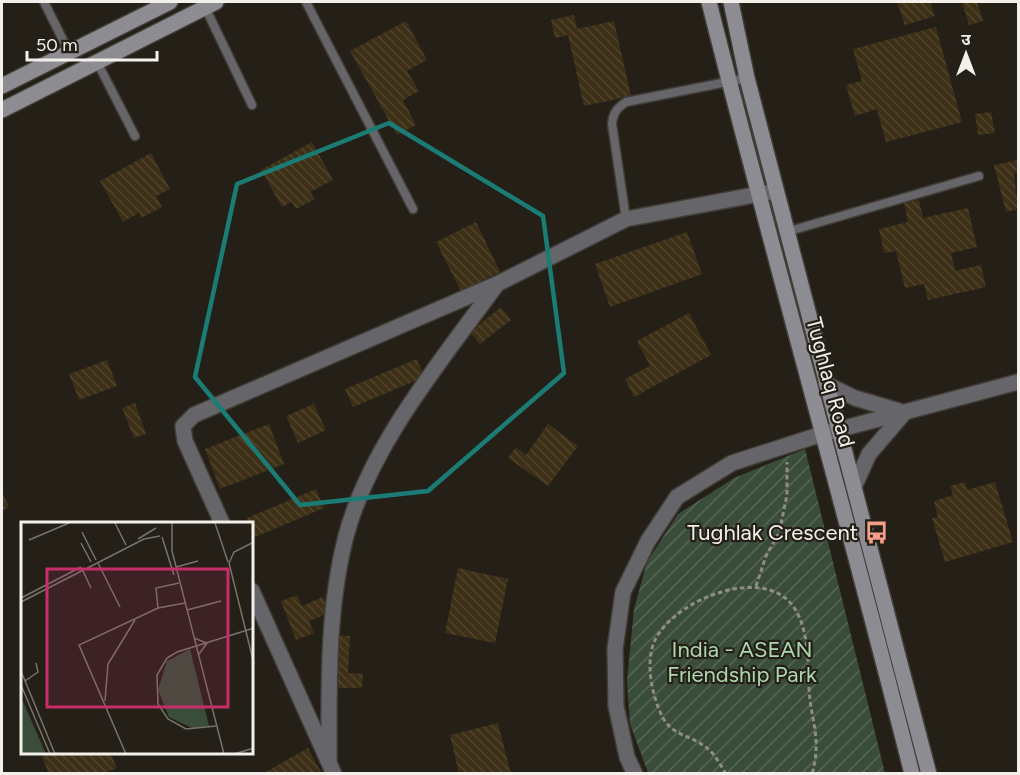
<svg xmlns="http://www.w3.org/2000/svg" width="1020" height="775" font-family="Figtree,'Noto Sans Devanagari',sans-serif">
<defs>
<pattern id="garden-furrows" width="10" height="10" patternUnits="userSpaceOnUse" patternTransform="scale(1.5)"><rect width="10" height="10" fill="#3a4d3a"/><path d="M-1 1l2-2M0 10L10 0M9 11l2-2" fill="none" stroke="#576757"/></pattern>
<pattern id="building-back-hatch" width="6" height="6" patternUnits="userSpaceOnUse" patternTransform="scale(1.5)"><rect width="6" height="6" fill="#3d3016"/><path d="M-1 5l2 2M0 0l6 6M5-1l2 2" fill="none" stroke="#50442d"/></pattern>
</defs>
<rect width="100%" height="100%" fill="#242018"/>
<path fill="url(#garden-furrows)" d="M805,449L885,773H648L630,724L627,681L634,609L647,562L678,514L734,478Z"/>
<path fill="url(#building-back-hatch)" d="M897,2H930L935,16L905,25Z
M962,2H977L983,21L969,25Z
M574,15L577,29L614,21L631,96L584,106L568,35L555,38L551,20Z
M406,21L427,60L407,71L419,91L403,100L416,125L397,135L350,51Z
M936,27L962,122L886,142L877,109L855,116L846,85L862,81L853,49Z
M991,112L995,133L978,135L975,114Z
M312,142L333,180L310,192L315,199L296,209L292,202L282,207L261,170Z
M151,153L170,189L156,196L162,207L141,218L139,213L123,222L100,181Z
M1018,160V173L1014,174L1018,209L1006,212L994,165Z
M919,200L923,218L968,208L977,247L951,253L955,271L981,265L986,287L928,300L924,284L905,288L896,251L884,253L879,229L908,222L904,203Z
M476,222L500,272L461,291L436,242Z
M687,232L702,274L610,307L595,264Z
M501,307L511,320L480,344L470,332Z
M689,313L711,355L634,397L625,379L650,366L637,341Z
M417,359L424,377L353,407L345,389Z
M107,360L117,386L79,400L69,374Z
M135,403L146,434L134,438L122,408Z
M314,404L326,430L298,443L286,416Z
M269,424L284,464L220,489L205,449Z
M548,424L578,446L548,486L508,458L516,447L526,455Z
M965,482L967,490L995,482L1013,542L945,562L932,518L938,517L934,501L953,495L950,486Z
M316,489L324,508L255,537L252,523H249L247,518Z
M2,492L9,507L2,511Z
M458,568L508,579L495,643L445,633Z
M297,595L302,606L323,597L329,613L309,621L314,633L296,640L281,601Z
M338,635L350,636L348,673L363,674L362,688H336Z
M498,723L511,774H459L450,735Z
M308,748L322,774H262Z
M53,752H110L117,768L102,774H49L42,757Z"/>
<g fill="none" stroke-linecap="round" stroke-linejoin="round">
<defs>
<path id="service" d="M44,2L69,52
M306,2L413,209
M205,7L252,105
M97,62L135,136
M626,219L612,124C613,113 617,108 626,102L747,78
M786,232L979,176"/>
<path id="minor" d="M826,384L855,398L899,411
M854,487L869,454L905,412
M222,523L185,441L183,426L194,415L497,284L626,219L776,191
M252,591L334,774
M329,762C329,686 327,610 346,536C370,445 442,360 497,284
M635,774L627,757L616,706L615,649L623,592L648,541L677,497L732,463L822,434L1018,382"/>
<path id="secondary" d="M709,2C774,260 847,516 912,774
M731,2L747,78L929,774
M2,86L170,2
M2,110L216,2"/>
</defs>
<use href="#service" stroke="#413d36" stroke-width="11"/>
<use href="#minor" stroke="#413d36" stroke-width="18"/>
<use href="#secondary" stroke="#413d36" stroke-width="18"/>
<path stroke="#908d86" stroke-width="3" stroke-dasharray="4.5 3" stroke-linecap="butt" d="M756,586L766,556L779,533L787,495V462
M726,774C721,766 715,754 707,748C693,736 673,736 663,718C652,697 644,660 656,638C677,599 766,563 795,609C809,632 808,662 809,689C811,721 822,739 812,774"/>
<use href="#service" stroke="#666569" stroke-width="8"/>
<use href="#minor" stroke="#666569" stroke-width="15"/>
<use href="#secondary" stroke="#8d8c93" stroke-width="15"/>
</g>
<path fill="none" stroke="#1a7c74" stroke-width="4.5" stroke-linejoin="round" d="M389,123L543,216L564,373L428,491L300,505L195,377L237,184Z"/>
<defs>
<symbol id="bus-bare" viewBox="-9 -9 18 18"><path d="M-5-6H5V4H4V6H2V4H-2V6H-4V4H-5ZM-3.5-4V0h7V-4ZM-3.5 1.2v1.5H-2V1.2ZM2 1.2v1.5H3.5V1.2Z" fill="#f49e89" stroke="#242018" stroke-width="2.5" paint-order="stroke"/></symbol>
</defs>
<g fill-rule="evenodd">
<use href="#bus-bare" x="860" y="516" width="33" height="33"/>
</g>
<g text-anchor="middle" stroke-width="4.5" stroke-linejoin="round" paint-order="stroke">
<g font-size="22" fill="#f3f0eb" stroke="#242018">
<text transform="translate(831 382) rotate(75)" y="8">Tughlaq Road</text>
</g>
<g font-size="22" fill="#f3f0eb" stroke="#242018" text-anchor="end">
<text x="858" y="540">Tughlak Crescent</text>
</g>
<g font-size="22" fill="#add8ad" stroke="#242018">
<text x="742" y="657">India - ASEAN<tspan x="742" dy="25">Friendship Park</tspan></text>
</g>
</g>
<g transform="translate(21 522)">
<rect width="232" height="232" fill="#242018"/>
<path d="M0,175L25,232H0Z" fill="#3a4d3a"/>
<path d="M169,127L188,204L173,207L148,195L137,168L146,139Z" fill="#3a4d3a"/>
<path fill="none" stroke="#77736c" stroke-width="1.5" d="M94,1L105,23M151,1V29L203,232M194,1L207,40M61,10L75,38M141,15L153,53M117,17L135,6M8,18L48,1M233,20L213,30L208,41L233,142M60,21L70,40M77,41L99,85M155,45L177,39M62,49L70,66M0,76L60,45M0,80L123,17L139,14M137,86L135,66L158,61M166,88L200,79M173,116L186,121L178,132M0,149L34,232M4,159L17,150L15,141M0,163L29,232M84,179L87,142L114,98M195,204L165,207L147,197L137,182L136,153L146,136L156,130L233,106M105,232L58,123L137,86L164,81M213,232L233,226"/>
<path fill="#c72e69" fill-opacity="0.15" stroke="#c72e69" stroke-width="3" d="M26,47H207V185H26Z"/>
<rect width="232" height="232" fill="none" stroke="#f3f0eb" stroke-width="3"/>
</g>
<rect width="1020" height="775" fill="none" stroke="#f3f0eb" stroke-width="6"/>
<g transform="translate(966 54)" stroke="#242018" stroke-width="4.5" paint-order="stroke">
<path d="M0-4.5L10 22L0 15L-10 22Z" fill="#f3f0eb"/>
<text y="-9" font-size="16" font-weight="bold" text-anchor="middle" fill="#f3f0eb">उ</text>
</g>
<path d="M27 51v9h130v-9" fill="none" stroke="#f3f0eb" stroke-width="3"/>
<text x="36" y="51" font-size="18" fill="#f3f0eb" stroke="#242018" stroke-width="4.5" paint-order="stroke">50 m</text>
</svg>
